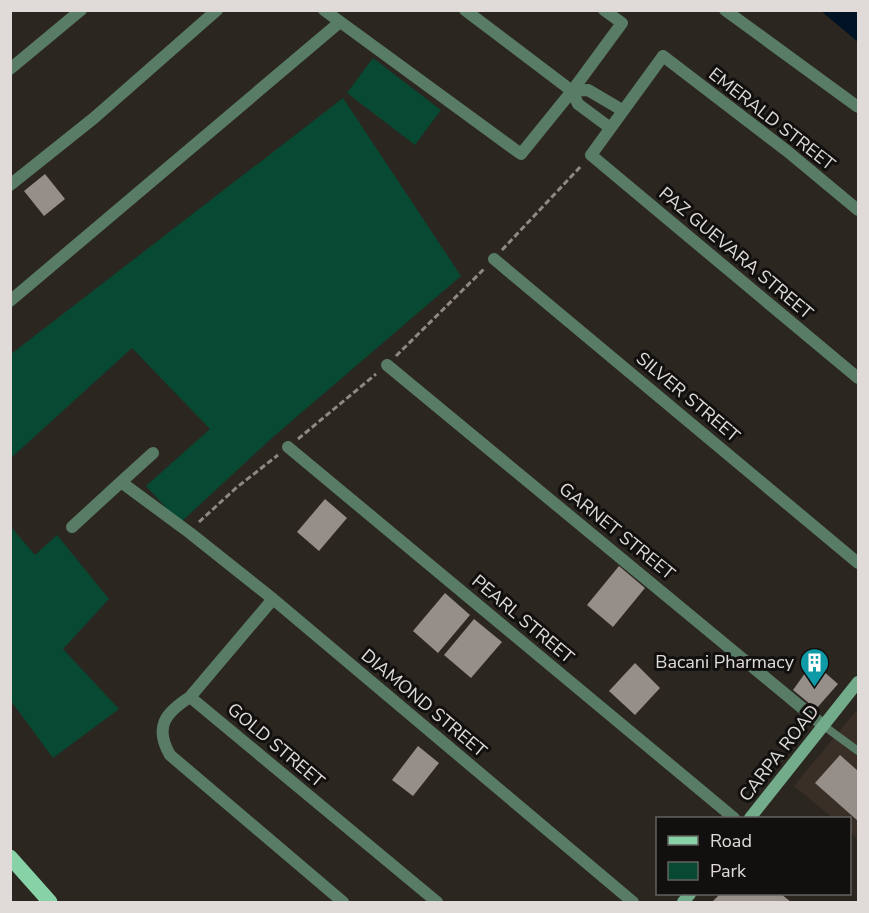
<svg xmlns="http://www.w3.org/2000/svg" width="869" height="913" font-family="'Nunito Sans',sans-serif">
<rect width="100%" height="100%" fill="#2c2621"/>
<path fill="#392f26" d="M858,709V840L850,832V818H833L794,786Z"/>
<path fill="#074933" d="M373,58L441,110L415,145L347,93Z
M343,98L461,276L273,437L180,523L146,486L210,429L132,348L11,458V354Z
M11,527L35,555L57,535L109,599L63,649L119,709L53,758L11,701Z"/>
<path fill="#001324" d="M821,11H858V42Z"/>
<path fill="#968e88" d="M45,174L65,199L44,216L24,191Z
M325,499L347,518L319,551L297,532Z
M619,566L645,588L613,627L587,605Z
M445,593L470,615L438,653L413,631Z
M474,619L502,642L471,678L444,655Z
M813,662L838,684L816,709L793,690Z
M635,663L660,688L635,715L609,691Z
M418,746L439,763L413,796L392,780Z
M840,755L858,771V821L815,783Z
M720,894H781L791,902H712Z"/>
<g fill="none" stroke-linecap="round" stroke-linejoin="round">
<path stroke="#8f8985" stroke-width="3" stroke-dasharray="6 3" stroke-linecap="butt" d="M502,250L582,165
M396,356L485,268
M298,439L376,374
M199,522L236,488L278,455"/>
<path stroke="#597c67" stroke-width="8" d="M824,726L858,751"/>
<path stroke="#597c67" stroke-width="12" d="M324,10L521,154L572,91L622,23L604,10
M465,10L572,91L578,104L609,127
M725,10L858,107
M10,69L81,10
M572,91L588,90L622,110
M10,185L94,118L217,10
M858,210L787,151L663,56L591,155L858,378
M494,259L858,563
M10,301L340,22
M387,365L824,726
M288,447L734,818
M153,453L121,482L190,533L273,599L633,902
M72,527L121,482
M273,599L190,697L437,902
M190,697C165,713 154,727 170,755L343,902"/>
<path stroke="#73ac8a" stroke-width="12" d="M750,818L858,682
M683,902L690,894"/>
<path stroke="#87d2a6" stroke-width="15" d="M10,857L50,902"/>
</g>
<defs>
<symbol id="building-pin" viewBox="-11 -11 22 30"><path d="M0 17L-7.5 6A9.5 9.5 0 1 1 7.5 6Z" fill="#0f9aa8" stroke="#12100e"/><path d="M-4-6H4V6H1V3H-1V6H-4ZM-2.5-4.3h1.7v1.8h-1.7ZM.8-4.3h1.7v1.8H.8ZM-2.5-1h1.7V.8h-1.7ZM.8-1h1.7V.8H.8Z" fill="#fff"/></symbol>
</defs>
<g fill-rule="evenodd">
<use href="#building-pin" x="798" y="646" width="33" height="45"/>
</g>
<g text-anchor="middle" stroke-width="6" stroke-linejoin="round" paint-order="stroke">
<g font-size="18" fill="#e0dbd8" stroke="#12100e">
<text transform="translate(772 119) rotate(38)" y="6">EMERALD STREET</text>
<text transform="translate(736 253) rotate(40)" y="6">PAZ GUEVARA STREET</text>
<text transform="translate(688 397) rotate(40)" y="6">SILVER STREET</text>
<text transform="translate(617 531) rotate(39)" y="6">GARNET STREET</text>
<text transform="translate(523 619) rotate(40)" y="6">PEARL STREET</text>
<text transform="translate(424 703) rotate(40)" y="6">DIAMOND STREET</text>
<text transform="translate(276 745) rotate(40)" y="6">GOLD STREET</text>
<text transform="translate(779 753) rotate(-52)" y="6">CARPA ROAD</text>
</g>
<g font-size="18" fill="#e0dbd8" stroke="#12100e" text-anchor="end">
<text x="794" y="668">Bacani Pharmacy</text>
</g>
</g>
<rect width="869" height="913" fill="none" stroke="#e0dbd8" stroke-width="24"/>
<rect x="656" y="817" width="195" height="78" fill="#12100e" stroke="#64615f" stroke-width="1.5"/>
<rect x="668" y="836" width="30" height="9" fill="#87d2a6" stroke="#64615f" stroke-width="1.5"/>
<text x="710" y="847" font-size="18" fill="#e0dbd8">Road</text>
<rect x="668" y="862" width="30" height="18" fill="#074933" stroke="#64615f" stroke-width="1.5"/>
<text x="710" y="877" font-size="18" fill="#e0dbd8">Park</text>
</svg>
